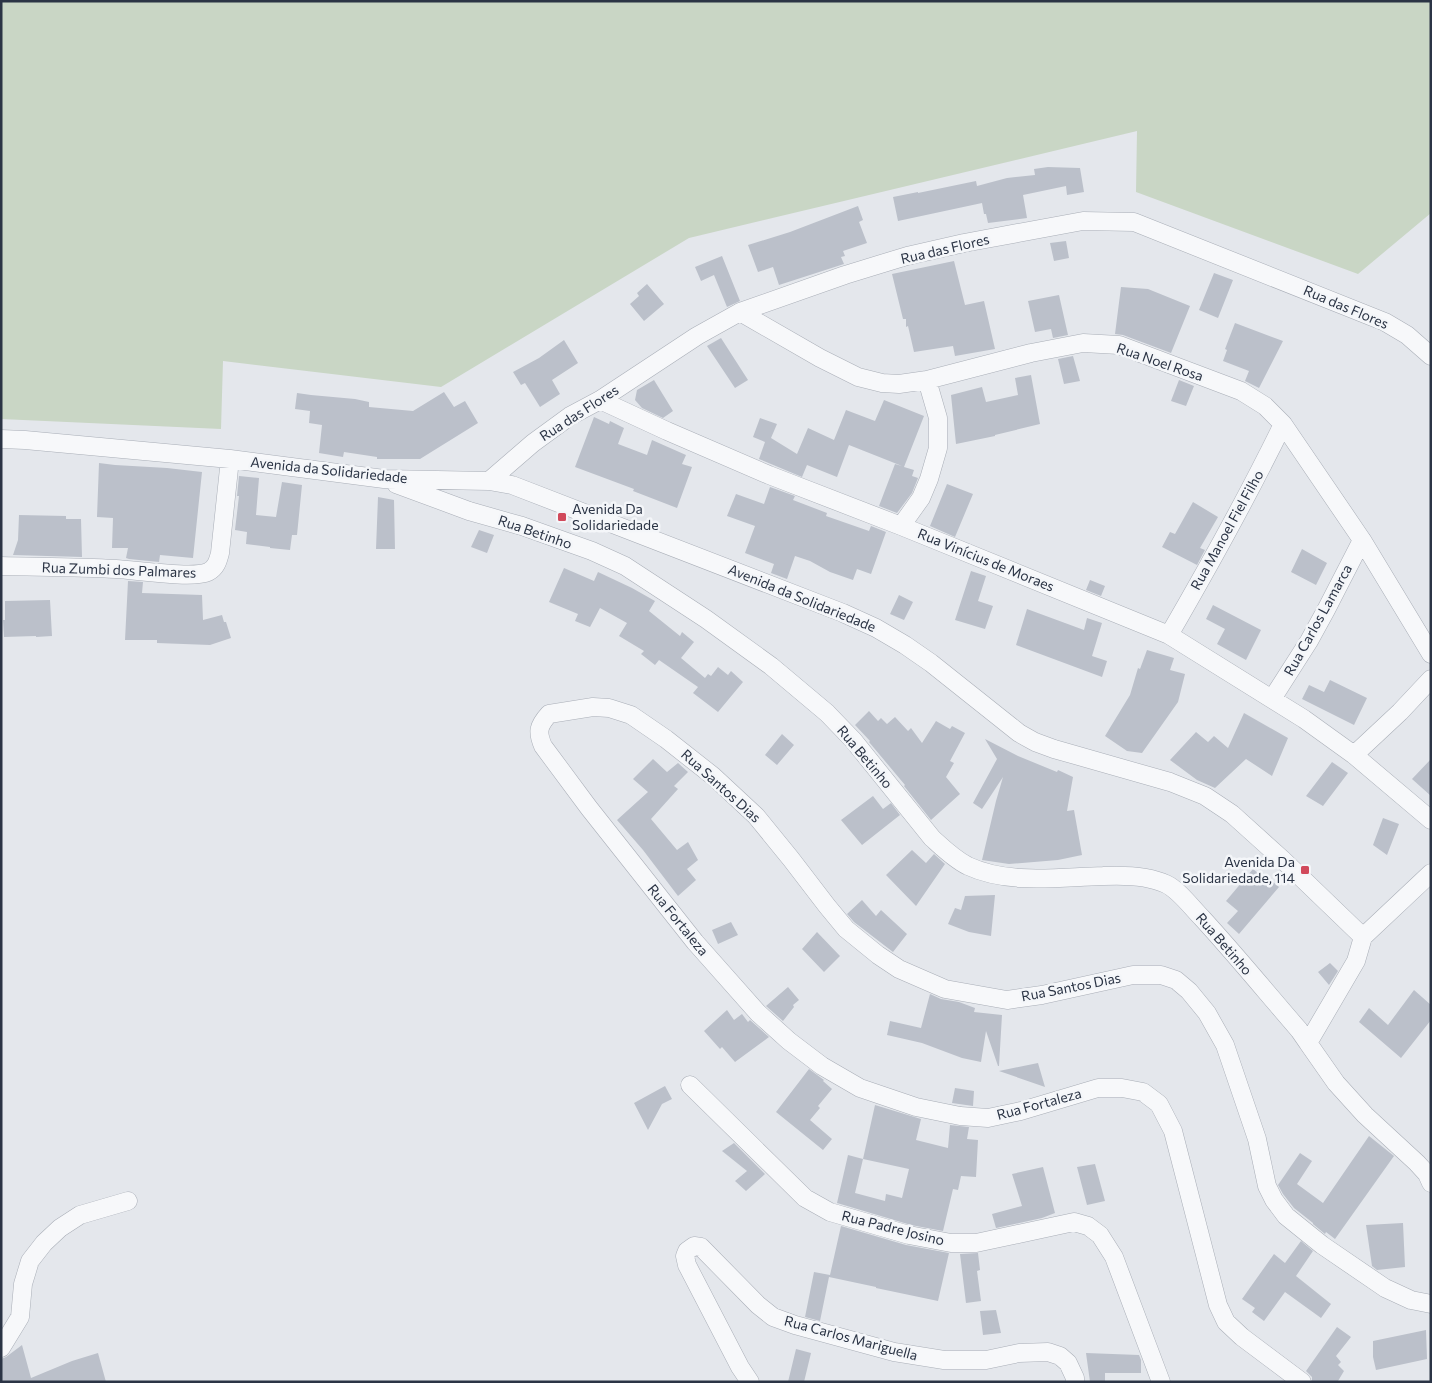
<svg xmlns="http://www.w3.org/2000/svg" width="1432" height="1383" font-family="Commissioner,sans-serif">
<rect width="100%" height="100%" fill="#e4e7ec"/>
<path fill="#c9d6c5" d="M1,1H1431V213L1358,274L1136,192L1137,131L689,238L441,387L223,361L221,429L1,419Z"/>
<path fill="#bbc0ca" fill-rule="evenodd" d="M1048,167L1080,168L1084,192L1067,195L1066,186L1023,195L1027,218L988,223L986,214H984L982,203L898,221L893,197L918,192V193L976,181L977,186L1007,178L1035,175L1034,169Z
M858,206L863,220L859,222L867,243L843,251L845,256L841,257L844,264L779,285L773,267L758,272L748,245L790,232Z
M1066,241L1069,258L1054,261L1050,243Z
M722,256L740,301L727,307L714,275L701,281L695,267Z
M954,261L965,305L984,301L995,349L955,356L953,346L914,352L908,326L906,327V319H903L892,274Z
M1214,273L1233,280L1218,318L1199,310Z
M647,284L664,304L644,321L630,304L639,296L637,293Z
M1121,287L1148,289L1190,306L1171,353L1123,335L1115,334Z
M1059,295L1068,335L1053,338L1051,329L1035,332L1028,301Z
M1235,323L1283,341L1259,388L1245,381L1249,371L1223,361L1227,350L1225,349Z
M721,338L748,380L735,388L707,346Z
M564,340L578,363L552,380L560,394L540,407L525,383L521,385L513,372L539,358Z
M1073,356L1080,381L1064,384L1058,359Z
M1031,375L1040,424L995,435V436L956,444L951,395L982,387L986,402L1018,395L1015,378Z
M654,380L673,411L663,418L642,408L635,400L637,390Z
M1179,380L1194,386L1186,406L1171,401Z
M444,392L454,407L465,401L478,423L420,459H377V457L344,452L343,457L319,453L322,425L309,423L310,411L295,409L297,393L311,395L355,399L369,402V407L413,411Z
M884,400L924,416L904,467L914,470L912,476L918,478L912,493L897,513L879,506L895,464L902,466L849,445L837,477L807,465L802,477L759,459L765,442L753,437L760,418L777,424L771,438L797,454L808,428L834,440L846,410L875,421Z
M594,417L609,424L610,421L624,428L618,444L647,455L652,440L686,455L682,464L692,467L677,508L633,491L634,489L575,467Z
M99,463L115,465L167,468L202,472L193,558L160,555L159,562L129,559L126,558L128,548H112L113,518L97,517Z
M239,476L259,478L256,515L276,517L282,482L302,485L297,535H292L290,550L270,548V547L246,544L247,532L235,530L239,496H237Z
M947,484L973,494L955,537L930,526Z
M770,487L795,496L793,500L827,513L826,516L869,531L871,526L886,532L871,574L857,569L853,580L830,572L810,561L795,556L787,579L771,573L774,564L745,553L755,526L727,516L736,494L764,504Z
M378,497L394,500L395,549H376Z
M1193,502L1218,517L1200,548L1205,550L1197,565L1162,547L1170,532L1175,534Z
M19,515L66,516V519H81L82,557L13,555L18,540Z
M479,530L494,535L487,553L471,547Z
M1302,549L1327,563L1316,585L1291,572Z
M564,568L594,581L598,572L632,588L655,601L649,611L680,636L682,632L694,642L681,658L705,678L708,674L711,676L718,667L728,675L731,671L743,682L718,712L693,693L698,687L659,660L655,665L641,654L644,651L619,636L627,623L600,608L590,627L575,621L578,614L549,602Z
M971,571L986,576L978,601L993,606L985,629L955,620Z
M1090,580L1105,586L1101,596L1086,590Z
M128,581L143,582L142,593L202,595L203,620L222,615L224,622H226L231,638L210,645L157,643V640H125Z
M899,595L913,602L904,620L890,614Z
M50,600L52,636L36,637V636L4,637L3,620H5V601Z
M1213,605L1261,630L1246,660L1217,644L1225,629L1206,619Z
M1027,609L1084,630L1087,618L1102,623L1092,656L1107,661L1102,677L1016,645Z
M1147,650L1174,658L1170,670L1185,674L1178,702L1142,753L1127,751L1105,736L1130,695L1138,668L1140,669Z
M1330,680L1367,698L1354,725L1302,699L1309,685L1324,692Z
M869,711L878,721L881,718L887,724L895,717L908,731L911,728L922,743L936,721L950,729L952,726L965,733L950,761L954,763L946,777L960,794L931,820L904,786L905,785L869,742L870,741L855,725Z
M1244,713L1288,738L1272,776L1246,759L1215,788L1197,780L1170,760L1196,732L1208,742L1214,736L1228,748Z
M782,734L794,745L777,765L765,755Z
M985,739L1018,756L1057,772L1058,770L1073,777L1067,811L1074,810L1082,855L1058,860L1009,864L982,860L996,801L1003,777L982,809L973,803L997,759Z
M653,759L667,772L678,763L688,772L674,786L678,789L651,819L677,850L688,842L698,860L687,869L696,880L678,896L643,850L617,820L648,792L633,779Z
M1431,759V796L1412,779Z
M1332,762L1348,773L1323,806L1306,796Z
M873,796L883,809L891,803L900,815L862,845L841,820Z
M1383,818L1399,824L1387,855L1373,845Z
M912,850L926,863L934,854L945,864L916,906L886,875Z
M1253,869L1265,879L1267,877L1279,887L1239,934L1227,923L1238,911L1226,901Z
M995,895L991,936L969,932L948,924L955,908L961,910L965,896Z
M862,900L876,916L881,910L907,934L893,952L854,922L847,914Z
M731,922L738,935L718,944L712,930Z
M817,932L840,956L824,972L802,949Z
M1330,963L1338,971L1329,985L1318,972Z
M788,987L799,1000L793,1005L794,1007L783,1021L766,1006Z
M1414,990L1431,1005V1020L1401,1058L1359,1022L1369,1008L1388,1025Z
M930,994L941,999L959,1002L975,1008L974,1012L1002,1015L999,1066H998L986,1031L981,1062L962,1058L922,1043L887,1035L890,1021L921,1028Z
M727,1010L734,1020L742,1014L748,1022L750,1020L769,1037L735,1062L722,1047L720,1049L704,1031Z
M1038,1063L1045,1087L999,1071Z
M809,1069L824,1080L823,1081L832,1089L818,1106L820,1108L810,1120L832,1139L823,1150L776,1112Z
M665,1086L672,1099L662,1104L648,1130L634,1103Z
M955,1088L974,1091L973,1106L952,1103Z
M875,1105L921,1119L916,1140L948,1148L950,1125L969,1127L967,1139L978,1140L976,1177L961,1176L958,1190L953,1189L943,1231L911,1225L837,1203L848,1155L863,1159ZM863,1159L909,1169L902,1198L886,1194L885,1201L855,1193Z
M1369,1136L1394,1156L1335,1239L1326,1232L1325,1234L1313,1224V1223L1294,1208L1283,1194L1278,1185L1300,1153L1312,1161L1297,1184L1323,1203Z
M734,1143L765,1174L746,1191L735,1181L747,1171L722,1151Z
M1095,1164L1105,1201L1087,1205L1077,1167Z
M1043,1167L1055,1213L1042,1218L996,1228L992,1214L1022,1206L1012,1174Z
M1403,1223L1405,1267L1377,1270L1372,1266L1366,1225Z
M841,1226L906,1245L949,1253L938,1301L876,1288V1287L829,1277L820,1321L805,1317L814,1272L830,1275Z
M1301,1241L1313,1251L1296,1276L1331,1304L1321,1318L1285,1292L1264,1321L1252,1312L1255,1308L1242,1299L1274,1254L1285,1263Z
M978,1253L980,1270L977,1271L981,1301L966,1303L960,1254Z
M996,1310L1001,1333L983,1335L980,1311Z
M1337,1327L1351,1337L1336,1356L1341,1362L1338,1365L1344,1371L1338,1381L1312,1382V1377L1306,1371Z
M1426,1330L1427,1359L1376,1370L1373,1357V1341Z
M22,1345L31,1378L72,1361L98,1353L106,1382H1V1359L6,1357Z
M796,1349L811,1353L804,1382H788Z
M1086,1353L1139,1355L1141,1360V1373H1105V1382H1090Z"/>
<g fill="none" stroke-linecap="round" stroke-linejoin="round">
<defs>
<path id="minor" d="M740,312L820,358L858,377L882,383L899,384L927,380L1031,353L1083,343L1119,345L1241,391L1265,406L1283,424L1362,540L1431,654
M600,400L667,431L769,475L901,526L1169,635L1304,719L1354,755L1431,820
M1,439L25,440L230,459L384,479L489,481L512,485L843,613L876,628L905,645L931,663L1019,733L1035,742L1054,749L1170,782L1205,796L1232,814L1283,860L1363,937L1356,961L1308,1043L1336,1083L1365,1115L1417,1163L1427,1174L1431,1183
M489,481L533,443L570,416L600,400L697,336L740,312L845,275L907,256L964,243L1083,221L1134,222L1385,322L1407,335L1431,356
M396,484L469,511L522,526L592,551L625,566L706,619L771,666L827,713L853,740L932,838C943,848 954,859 968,866C1009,885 1059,877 1103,876C1123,875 1147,875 1166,884C1179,890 1192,908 1202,918C1235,954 1267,993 1299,1030L1308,1043
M901,526L921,498L929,479L938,448V418L927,380
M1,566C40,567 78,567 116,569C136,570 192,579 208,572C216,568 218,561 220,553L230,459
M1169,635C1209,566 1248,496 1283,424
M1272,699L1309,641L1326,610L1362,540
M1354,755L1400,712L1431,679
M1363,937L1431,873
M690,1085L805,1198L830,1212L909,1235L951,1243H976L1074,1222L1088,1226L1100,1235L1114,1257L1161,1382
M1,1348L20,1317L23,1284L30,1261L44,1243L60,1228L80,1215L128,1201
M750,1382L740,1367L687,1265L685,1256L687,1251L694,1246L701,1247L758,1305L773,1317L795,1325L894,1352L944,1360H986L1019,1353L1048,1352L1060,1356L1068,1363L1075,1378V1382
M1302,1382L1242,1337L1226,1322L1218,1305L1173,1131L1159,1104L1143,1092L1122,1088H1098L1021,1111L988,1118L960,1116L916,1107L860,1088L822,1066L789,1041L758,1013L695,942L589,808L543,746C537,732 538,726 549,714L593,707L609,708L631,715L666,739L713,776L756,816L791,859L827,906L846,929L878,955L899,969L945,989L1007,1000L1042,995L1133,975H1161L1176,980L1189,991L1207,1013L1225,1045L1257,1139L1267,1186L1274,1200L1286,1216L1322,1245L1385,1288L1411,1300L1431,1304"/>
</defs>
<use href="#minor" stroke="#a9aeb7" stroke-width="19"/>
<use href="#minor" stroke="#f7f8fa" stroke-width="18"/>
</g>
<g fill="#d1495b" stroke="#f4f6f9" stroke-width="2">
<rect x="557" y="512" width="10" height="10" rx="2.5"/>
<rect x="1300" y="865" width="10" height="10" rx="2.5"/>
</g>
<g text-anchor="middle" stroke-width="5" stroke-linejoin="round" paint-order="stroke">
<g font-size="14" fill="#2b3445" stroke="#f4f6f9">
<text transform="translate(945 249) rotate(-13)" y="5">Rua das Flores</text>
<text transform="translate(1346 307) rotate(23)" y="5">Rua das Flores</text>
<text transform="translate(1160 362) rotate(19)" y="5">Rua Noel Rosa</text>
<text transform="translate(579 413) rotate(-33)" y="5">Rua das Flores</text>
<text transform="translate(329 470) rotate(6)" y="5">Avenida da Solidariedade</text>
<text transform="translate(1227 530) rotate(-61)" y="5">Rua Manoel Fiel Filho</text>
<text transform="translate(535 532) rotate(19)" y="5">Rua Betinho</text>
<text transform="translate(986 560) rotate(22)" y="5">Rua Vinícius de Moraes</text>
<text transform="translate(119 570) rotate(2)" y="5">Rua Zumbi dos Palmares</text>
<text transform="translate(802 598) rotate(22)" y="5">Avenida da Solidariedade</text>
<text transform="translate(1318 620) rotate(-61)" y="5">Rua Carlos Lamarca</text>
<text transform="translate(865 757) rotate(50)" y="5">Rua Betinho</text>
<text transform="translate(721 786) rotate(42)" y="5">Rua Santos Dias</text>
<text transform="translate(678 920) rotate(51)" y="5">Rua Fortaleza</text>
<text transform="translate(1224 944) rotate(49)" y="5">Rua Betinho</text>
<text transform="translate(1071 987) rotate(-11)" y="5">Rua Santos Dias</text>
<text transform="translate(1039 1104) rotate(-15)" y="5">Rua Fortaleza</text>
<text transform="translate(893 1228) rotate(14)" y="5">Rua Padre Josino</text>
<text transform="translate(851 1338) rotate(15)" y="5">Rua Carlos Mariguella</text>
</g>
<g font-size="14" fill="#2b3445" stroke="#f4f6f9" text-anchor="start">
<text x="572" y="514">Avenida Da<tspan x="572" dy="16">Solidariedade</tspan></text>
<text x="1295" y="867" text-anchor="end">Avenida Da<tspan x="1295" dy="16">Solidariedade, 114</tspan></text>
</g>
</g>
<rect width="1432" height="1383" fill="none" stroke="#2b3445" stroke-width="5"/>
</svg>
